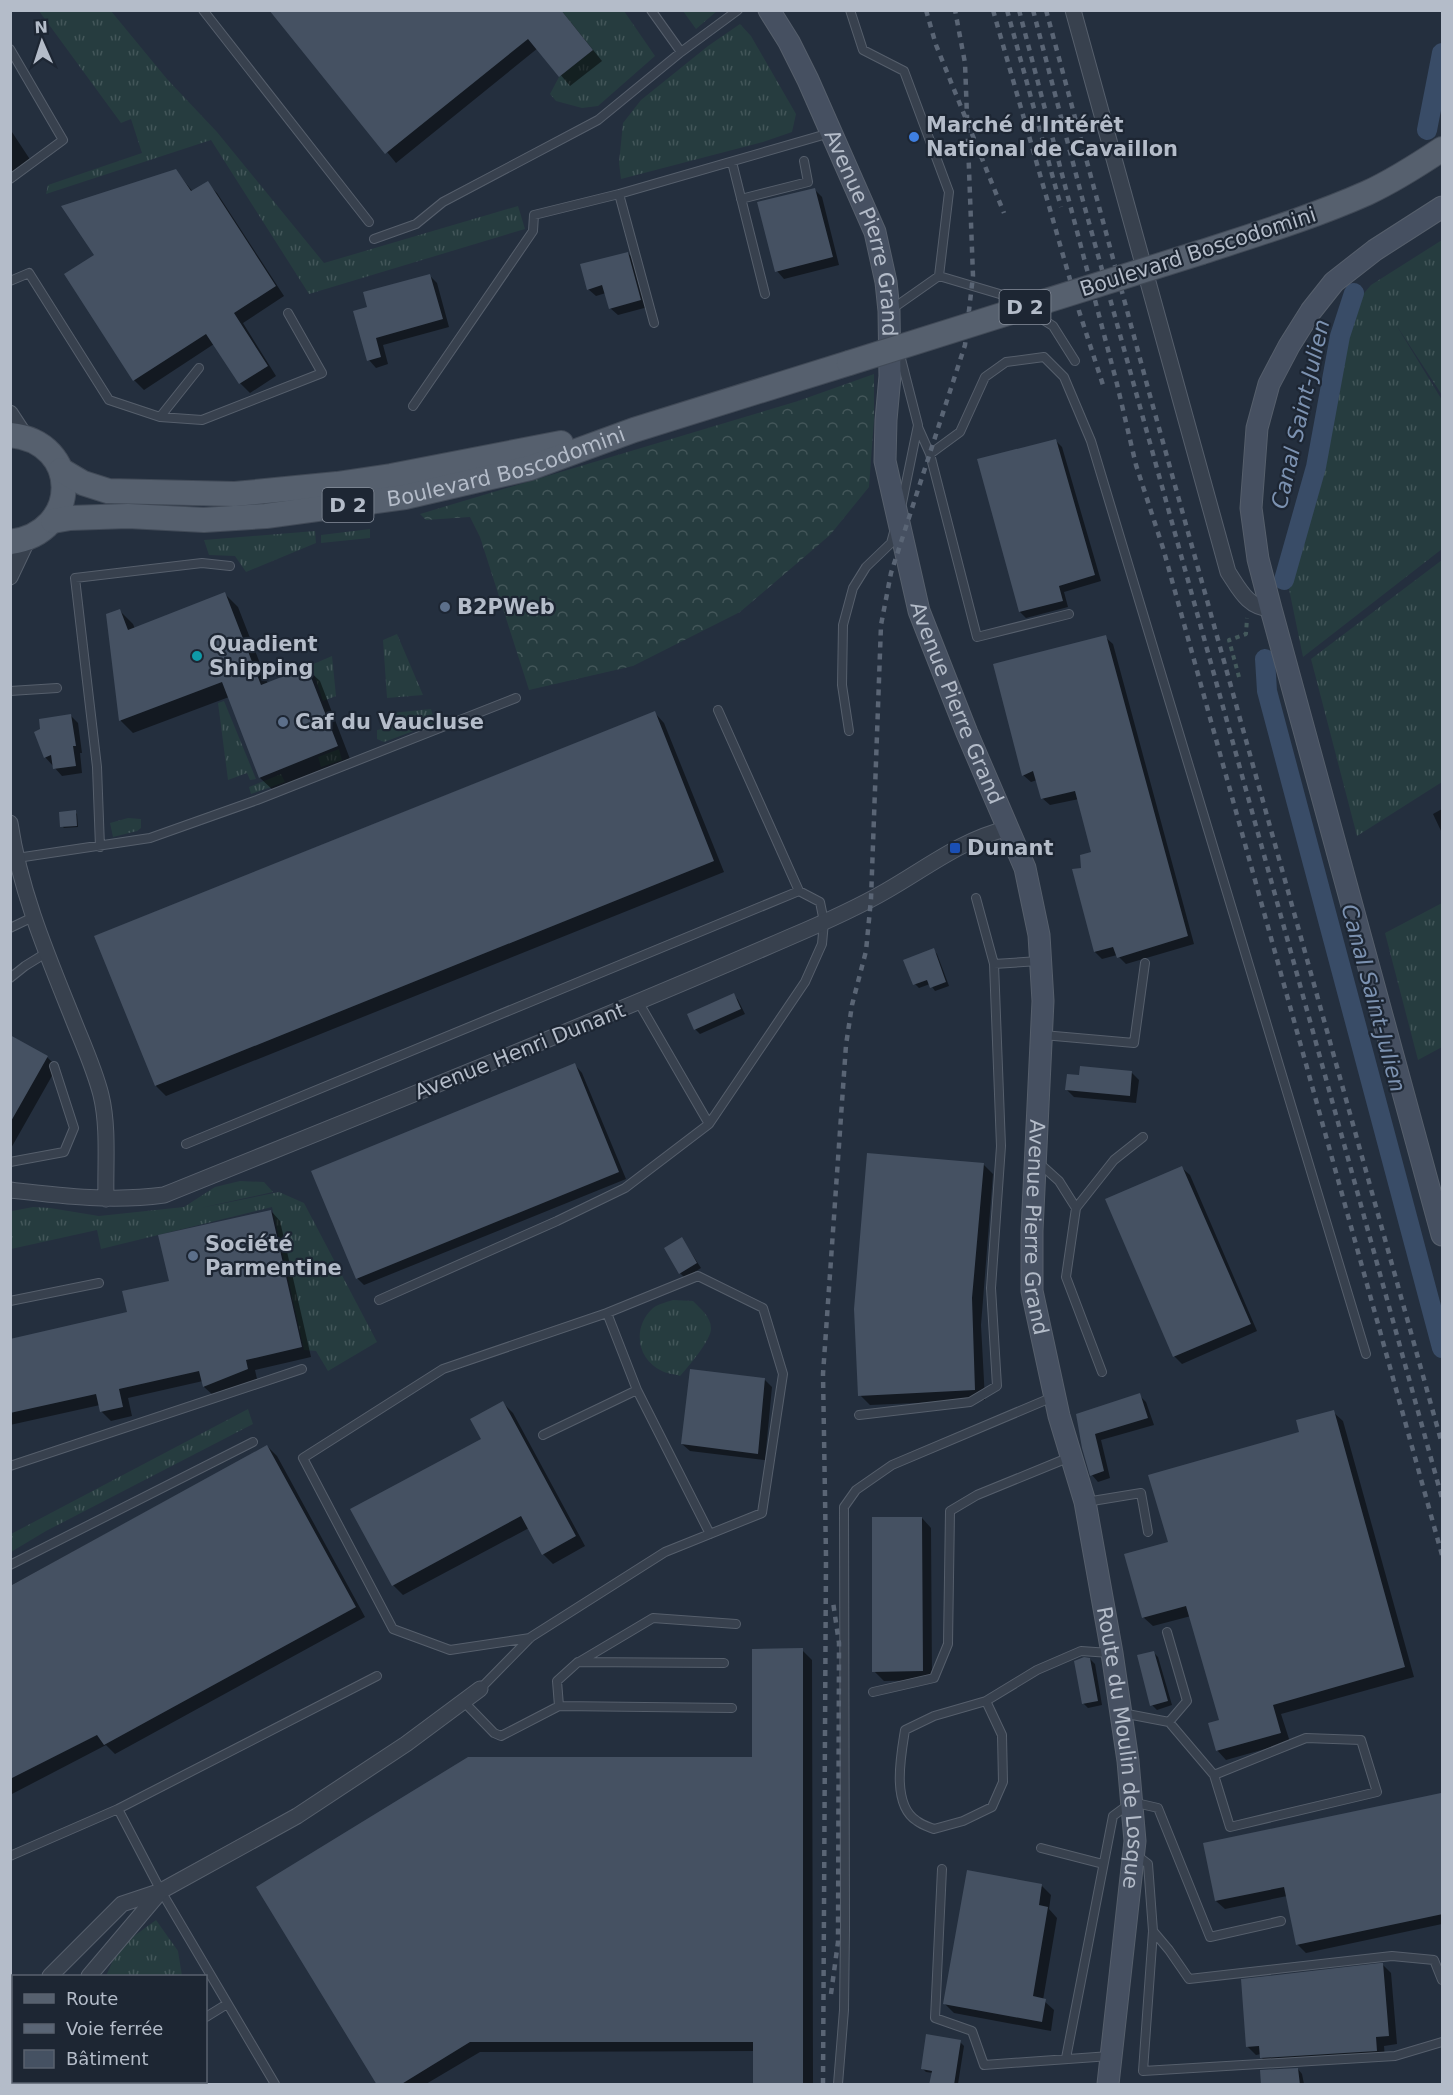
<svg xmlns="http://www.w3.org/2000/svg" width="1453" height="2095" font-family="'DejaVu Sans',sans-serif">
<defs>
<pattern id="grass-tufts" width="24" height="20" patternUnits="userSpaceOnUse" patternTransform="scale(1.5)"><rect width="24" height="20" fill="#263c3f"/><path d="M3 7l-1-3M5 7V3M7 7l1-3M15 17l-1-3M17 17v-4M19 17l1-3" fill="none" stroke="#435659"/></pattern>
<pattern id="forest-crowns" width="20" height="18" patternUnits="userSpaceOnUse" patternTransform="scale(1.5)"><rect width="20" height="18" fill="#263c3f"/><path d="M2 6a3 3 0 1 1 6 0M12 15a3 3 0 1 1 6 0" fill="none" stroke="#435659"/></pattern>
</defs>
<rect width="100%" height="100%" fill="#242f3e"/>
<path fill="url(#grass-tufts)" d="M39,11H111L167,79L217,132L324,263L518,206L525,229L309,294L211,140L46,194L48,185L142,153L131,119L121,123Z
M561,11H624L655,56L598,106L582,108L556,101L550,94L559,77L593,50Z
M683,11H717L696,29Z
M740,24L751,36L796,114L792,132L763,142L621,179L619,163L623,123L641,100L708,46Z
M1442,240V395L1395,323L1442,400V549L1303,657L1289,589L1299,560L1345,344L1359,299L1371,285Z
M370,529V538L321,543V535Z
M315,531L316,543L246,572L235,556L209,555L204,540Z
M1442,560V782L1357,836L1311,659Z
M397,634L423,695L387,698L383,640Z
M332,656L336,696L323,701L311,665Z
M224,701L256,779L250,780L247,773L228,780L218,703Z
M431,709L435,723L384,742L377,739V730L391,727V713Z
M339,749L342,760L321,767L318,757Z
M281,774L285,782L251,794L249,787Z
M128,818L141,819V828L137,831L113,837L110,823Z
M1442,903V1047L1418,1060L1385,933Z
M240,1181L264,1182L273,1192L200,1208L279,1192L304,1203L377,1342L328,1371L316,1351L304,1350L272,1207L101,1249L97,1230L11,1249L12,1211L33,1207L50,1208L99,1216L184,1207L215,1187Z
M673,1300L693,1301C700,1308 711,1317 711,1328C712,1339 688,1367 680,1376C675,1374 667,1374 662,1371C637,1360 632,1328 652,1309C657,1304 667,1302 673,1300Z
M248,1409L253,1424L46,1531L11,1552V1534Z
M156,1920L178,1951L182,1976H106L119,1947Z"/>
<path fill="url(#forest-crowns)" d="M874,374V419L869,487L830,535L740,612L633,666L529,690L480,537L470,517L426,520L420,514L798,401Z"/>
<path fill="#0007" d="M271,10H561L602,61L570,86L538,48L396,163Z
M10,129L31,161L10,174Z
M176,171L193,192L207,183L217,193L284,296L243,323L276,376L250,393L240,383L214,344L144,390L134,380L96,255Z
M814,189L822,197L839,265L784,279L777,271Z
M628,253L635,261L648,307L618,315L610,308L606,293L596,296L588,289Z
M429,275L437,283L449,327L383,345L388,364L376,368L369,360V308Z
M1056,441L1062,447L1101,581L1064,592L1068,607L1026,618L1020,612Z
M225,594L238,607L268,684L307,669L320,681L350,759L273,790L260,778L229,697L133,733L121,721L108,615L120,611L133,624L135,629Z
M1105,637L1113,644L1194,944L1126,964L1117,955L1102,959L1095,952L1083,869L1093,853L1079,799L1050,805L1042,798L1037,780L1031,782L1023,775Z
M654,712L664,723L724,872L166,1096L156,1086L96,936Z
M70,715L78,723L82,753H80L82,773L62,776L45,757Z
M1442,809V833L1433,814Z
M75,812L77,814L78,827L64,828L62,826Z
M933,950L937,954L949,986L935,991L930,984L919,988L915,984Z
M734,995L738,1000L745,1014L700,1034L695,1029Z
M10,1037L47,1057L57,1067L10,1150Z
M575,1065L582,1073L626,1179L364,1285L357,1278Z
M1131,1072L1139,1080L1136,1103L1074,1097L1067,1090L1081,1077Z
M983,1164L993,1174L981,1325L985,1400L870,1405L860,1395Z
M1182,1168L1190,1175L1257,1331L1182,1364L1174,1356Z
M271,1211L280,1221L311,1357L255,1370L257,1379L214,1396L204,1387L203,1381L128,1398L132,1416L111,1421L101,1411L100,1405L10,1425V1341L129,1314Z
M682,1239L701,1268L685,1278L680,1273Z
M765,1380L772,1387L765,1460L690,1451L682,1444Z
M1139,1395L1146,1402L1154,1425L1101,1440L1110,1478L1098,1482L1092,1475L1078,1415Z
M503,1403L513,1413L585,1546L553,1564L543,1554L529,1528L403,1595L393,1585L483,1440Z
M1333,1412L1343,1421L1414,1677L1281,1714L1290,1742L1226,1760L1217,1750L1221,1721L1191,1616L1153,1626L1143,1617L1170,1543L1301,1433Z
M267,1446L277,1456L365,1617L115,1754L106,1745L10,1795V1586Z
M922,1518L931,1528L932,1680L884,1681L874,1671Z
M802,1650L812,1660L813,2084H754V2051L480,2052L426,2084H379L754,1758Z
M1153,1652L1158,1657L1172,1705L1157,1710L1152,1705Z
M1090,1659L1095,1664L1102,1705L1088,1708L1083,1703Z
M1440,1795L1442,1797V1924L1306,1953L1297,1944L1287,1896L1225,1909L1216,1901Z
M1042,1886L1051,1895L1049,1909L1057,1918L1043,2000L1054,2010L1051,2031L954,2013L945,2004Z
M1383,1965L1391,1973L1397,2044L1384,2046L1385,2059L1270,2066L1261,2057V2054L1256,2055L1247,2046Z
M960,2042L964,2046L958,2084H931L933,2073L926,2072L922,2068Z
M1298,2069L1302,2074L1304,2084H1273Z"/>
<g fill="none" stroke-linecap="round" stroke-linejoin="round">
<path stroke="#394c67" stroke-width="20" d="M1427,130L1442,53
M1284,580L1316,467L1340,336L1354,293
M1265,659L1267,691L1442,1348"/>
</g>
<path fill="#455162" d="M269,10H561L593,50L559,77L528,39L385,154Z
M176,169L191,191L208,181L276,286L234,313L268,366L239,384L206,334L133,381L64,274L94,255L61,206Z
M815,188L833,257L775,272L757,202Z
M628,252L641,300L609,309L602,285L587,290L580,264Z
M430,274L443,319L376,338L381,357L367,361L353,311L367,307L363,292Z
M1056,439L1095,575L1059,586L1063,601L1019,612L977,459Z
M225,592L261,685L307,667L338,746L259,778L222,682L119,721L106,614L120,609L128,630Z
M1106,635L1188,936L1117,958L1113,947L1094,952L1072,869L1081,868L1080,855L1091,852L1075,791L1041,799L1033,771L1022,776L993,664Z
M655,711L714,861L155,1086L94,936Z
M71,714L76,746H73L76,766L53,769L51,755L44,758L34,732L40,729L39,719Z
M76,810L77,826L60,827L59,812Z
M934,948L946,982L930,988L927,980L913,985L903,960Z
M734,993L741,1009L694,1030L687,1014Z
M10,1035L48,1056L10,1123Z
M575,1063L619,1172L356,1279L311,1171Z
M1080,1066L1132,1071L1130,1096L1065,1090L1067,1074L1079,1075Z
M867,1153L984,1163L972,1298L975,1390L858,1396L854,1309Z
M1182,1166L1251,1324L1173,1357L1105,1199Z
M271,1210L302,1347L246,1360L248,1369L203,1387L199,1371L119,1389L123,1407L100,1412L96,1394L10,1413V1339L127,1312L122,1291L169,1281L158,1235Z
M682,1237L697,1263L679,1274L664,1248Z
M690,1369L765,1378L758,1454L681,1444Z
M1140,1393L1148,1418L1095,1434L1104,1471L1090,1476L1082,1448L1076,1414Z
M503,1401L576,1536L542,1555L521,1516L392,1586L350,1509L481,1439L470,1419Z
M1334,1410L1405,1667L1273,1705L1281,1733L1216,1751L1208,1723L1219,1720L1186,1606L1142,1618L1124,1554L1168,1542L1148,1475L1299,1432L1296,1420Z
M267,1445L356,1607L104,1745L97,1735L10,1779V1586Z
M872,1517H922L923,1671L872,1672Z
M803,1648V2085H753V2042H470L400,2085H377L256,1887L468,1757H752V1649Z
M1154,1651L1168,1701L1150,1706L1137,1655Z
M1084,1657L1090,1658L1098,1701L1082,1704L1074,1661Z
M1441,1793L1443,1801V1914L1296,1945L1284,1887L1215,1901L1203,1843Z
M967,1870L1042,1884L1039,1905L1048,1907L1033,1996L1046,1999L1042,2022L943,2004Z
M1380,1963H1383L1389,2036L1376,2037L1377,2051L1260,2058L1259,2046L1246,2047L1241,1979Z
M926,2034L961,2040L954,2085H929L932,2071L921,2069Z
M1298,2068L1300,2085H1261L1260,2070Z"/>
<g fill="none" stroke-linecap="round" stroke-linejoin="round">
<defs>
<path id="lane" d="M203,10L369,222
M651,10L681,52
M850,10L863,50L904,71L949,192L939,276L892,309
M10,49L63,140L10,179
M732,162L765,294
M741,199L808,182L804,161
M374,239L416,224L443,202L598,120L681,52L738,10
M939,276L1003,295L1019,305
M10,281L29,273L109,400L160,417L199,368
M1029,311L1053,326L1075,361
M654,323L619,194L830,133
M899,351L918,425L902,503
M413,406L533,231L534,215L619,194
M160,417L202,420L322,373L288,313
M918,427L930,454L977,637L1069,614
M930,454L960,432L985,377L1006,362L1044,357L1064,377L1091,441L1366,1354
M10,691L57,688
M718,710L799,891
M849,731L842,685L843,625L853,588L866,567L891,543L894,532
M100,847L97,767L75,578L202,563L230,566
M17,858L150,838L257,800L516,698
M976,898L994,964
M10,928L33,917
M10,978L25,966L46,953
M1043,1035L1134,1043L1145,963
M186,1144L799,891L820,902L824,922L822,944L805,982L709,1124
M10,1162L64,1152L74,1128L54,1066
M1039,1163L1059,1181L1076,1208L1066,1277L1102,1372
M1076,1208L1114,1160L1143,1137
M379,1300L557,1221L625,1188L709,1124L639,1003
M10,1301L99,1283
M859,1415L970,1402L997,1386L991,1288L1001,1146L994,964L1039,961
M543,1435L637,1390
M10,1466L302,1369
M1086,1502L1141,1493L1148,1532
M10,1565L253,1442
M1167,1632L1187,1701L1169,1722
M530,1638L450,1650L393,1629L303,1458L443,1369L607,1313
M579,1662L653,1618L736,1624
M480,1689L531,1637L665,1552L762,1513L783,1374L763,1308L698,1276L607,1313L637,1390L710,1534
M873,1692L934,1678L948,1644L950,1511L977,1495L1070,1457
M463,1701L494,1733L501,1736L559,1706L732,1708
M986,1701L934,1716L905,1730C901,1755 891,1805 917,1821C922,1825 929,1827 934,1829L963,1821L992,1807L1003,1782L1002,1735L986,1701L1037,1670L1081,1651L1110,1653
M559,1706L557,1681L578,1662L724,1663
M1122,1713L1169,1722L1214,1775L1230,1827L1377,1792L1361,1740L1306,1738L1214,1775
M1041,1848L1103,1864
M1135,1854L1148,1864L1153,1931L1143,2071L1395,2056L1442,2042
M10,1856L118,1809
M942,1869L935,2018L972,2031L984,2065L1110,2056
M1153,1931L1169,1950L1189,1979L1392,1956L1434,1960L1442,1980
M206,2017L227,2004
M1066,2058L1113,1816L1132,1802L1158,1808L1210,1937L1281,1921
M114,2082L116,2084
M275,2084L161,1891L118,1809L377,1676
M838,2084L844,2010L845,1929L844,1507L856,1490L892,1465L1053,1397"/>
<path id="street" d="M1073,10L1228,572C1240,590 1248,608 1271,609
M10,413L25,436
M10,577L28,539
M10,823C20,890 46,952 71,1014C81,1040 94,1067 101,1095C109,1128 105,1166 106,1199
M10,1190C63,1196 112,1202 164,1195C374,1110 583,1027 790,937C823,923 855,909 886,891C928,867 961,840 1009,828
M50,1976L122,1904L161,1891L297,1816L406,1744L480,1689
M89,1976L161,1891
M10,2018L14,2015
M10,2083L14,2079"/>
<g id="secondary">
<path id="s1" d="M769,10L789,42L808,80L875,232L886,282L889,311L890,376L886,420L885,461L919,611L967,733L1025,868L1039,935L1043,1001L1032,1231V1291L1059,1416L1085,1502L1112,1653L1128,1761L1135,1841L1108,2084"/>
<path d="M1442,207L1375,250L1334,282L1311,311L1289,346L1269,384L1257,428L1251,508L1258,559L1271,609L1442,1235"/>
</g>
<g id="primary">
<path d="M1202,252C1257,234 1313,217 1367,193C1393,181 1418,165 1442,149"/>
<path d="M10,435C82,442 81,533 10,542"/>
<path d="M61,470L83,483L108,491L235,494L337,484L391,476L561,443"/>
<path id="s2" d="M53,521L70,518L128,516L204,520L266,516L405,497L530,468L634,430L849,363"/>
</g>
</defs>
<use href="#lane" stroke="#565f6c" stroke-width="10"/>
<use href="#street" stroke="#565f6c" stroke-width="17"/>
<use href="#secondary" stroke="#565f6c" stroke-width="23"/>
<use href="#primary" stroke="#414a57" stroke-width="26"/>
<path stroke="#44595c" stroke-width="4" stroke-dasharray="4.5 4.5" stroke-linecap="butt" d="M1239,677L1229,640L1246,634L1247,618"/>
<use href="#lane" stroke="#38414e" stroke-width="8"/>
<use href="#street" stroke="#38414e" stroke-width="15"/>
<use href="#secondary" stroke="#465061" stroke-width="21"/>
<use href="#primary" stroke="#56606e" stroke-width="24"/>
<path stroke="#5a6575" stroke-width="4.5" stroke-dasharray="6 6" stroke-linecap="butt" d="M926,10L936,45L1004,213
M993,10L1079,311L1103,385
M1007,10L1061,207
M1019,10L1117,384L1136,465L1163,548L1442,1555
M1033,10L1083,201L1442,1498
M1046,10L1149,392L1442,1444
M831,1994L838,1942L839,1643L833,1602
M823,2084L826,1557L823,1374L846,1045L852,1005L866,951L871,899L881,625L891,573L965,345L973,276L965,63L955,10"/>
<defs>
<path id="primary-bridge" d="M849,363L1202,252"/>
</defs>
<use href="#primary-bridge" stroke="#414a57" stroke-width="26" stroke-linecap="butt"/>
<use href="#primary-bridge" stroke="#56606e" stroke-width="24"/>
</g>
<circle fill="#3f7fe0" stroke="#1d2633" stroke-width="2" cx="914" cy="137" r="6"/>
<g fill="#5c6f8a" stroke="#1d2633" stroke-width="2">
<circle cx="445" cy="607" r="6"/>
<circle cx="283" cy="722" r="6"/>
<circle cx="193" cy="1256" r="6"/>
</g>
<circle fill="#0f9aa8" stroke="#1d2633" stroke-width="2" cx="197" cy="656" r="6"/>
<rect fill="#1a4fb4" stroke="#1d2633" stroke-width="2" x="949" y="842" width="12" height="12" rx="3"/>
<g text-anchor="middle" stroke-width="4.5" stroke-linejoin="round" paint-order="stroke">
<g fill="#1d2633" stroke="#878f9c" stroke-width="1.5">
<rect x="999.5" y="290" width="51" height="34" rx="4.5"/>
<rect x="322.5" y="488" width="51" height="34" rx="4.5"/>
</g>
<g font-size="20" font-weight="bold" fill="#b4bcc9">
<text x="1025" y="314">D 2</text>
<text x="348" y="512">D 2</text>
</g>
<g font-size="21" font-weight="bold" fill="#b4bcc9" stroke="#1d2633" text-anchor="start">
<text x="926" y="132">Marché d'Intérêt<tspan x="926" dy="24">National de Cavaillon</tspan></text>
<text x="457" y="614">B2PWeb</text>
<text x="209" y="651">Quadient<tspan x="209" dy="24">Shipping</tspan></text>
<text x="295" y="729">Caf du Vaucluse</text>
<text x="967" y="855">Dunant</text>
<text x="205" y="1251">Société<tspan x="205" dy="24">Parmentine</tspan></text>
</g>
<g font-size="21" fill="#b4bcc9" stroke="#1d2633">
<text dy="7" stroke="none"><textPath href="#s1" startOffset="244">Avenue Pierre Grand</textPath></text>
<text transform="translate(1198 252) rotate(-18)" y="7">Boulevard Boscodomini</text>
<text dy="7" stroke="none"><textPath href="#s2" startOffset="459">Boulevard Boscodomini</textPath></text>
<text dy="7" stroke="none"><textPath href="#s1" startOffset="730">Avenue Pierre Grand</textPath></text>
<text transform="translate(520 1051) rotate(-22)" y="7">Avenue Henri Dunant</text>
<text dy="7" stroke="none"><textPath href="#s1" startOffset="1270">Avenue Pierre Grand</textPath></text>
<text dy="7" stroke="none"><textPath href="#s1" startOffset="1800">Route du Moulin de Losque</textPath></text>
</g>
<g font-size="22" font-style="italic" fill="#7c92b1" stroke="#1d2633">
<text transform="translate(1300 414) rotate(-77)" y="8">Canal Saint-Julien</text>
<text transform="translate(1374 998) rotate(75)" y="8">Canal Saint-Julien</text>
</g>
</g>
<rect width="1453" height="2095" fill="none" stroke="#b4bcc9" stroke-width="24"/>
<rect x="12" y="1975" width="195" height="108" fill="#1d2633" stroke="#59626f" stroke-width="1.5"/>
<rect x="24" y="1994" width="30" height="9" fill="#56606e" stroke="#59626f" stroke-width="1.5"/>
<text x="66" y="2005" font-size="18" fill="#b4bcc9">Route</text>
<rect x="24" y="2024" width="30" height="9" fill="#5a6575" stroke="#59626f" stroke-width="1.5"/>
<text x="66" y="2035" font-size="18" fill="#b4bcc9">Voie ferrée</text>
<rect x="24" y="2050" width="30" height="18" fill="#455162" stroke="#59626f" stroke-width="1.5"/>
<text x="66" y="2065" font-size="18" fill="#b4bcc9">Bâtiment</text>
<g transform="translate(42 42) rotate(357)" stroke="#1d2633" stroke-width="4.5" paint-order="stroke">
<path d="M0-4.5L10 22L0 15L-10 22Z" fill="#b4bcc9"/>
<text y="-9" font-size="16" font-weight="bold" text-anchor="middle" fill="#b4bcc9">N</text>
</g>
</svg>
